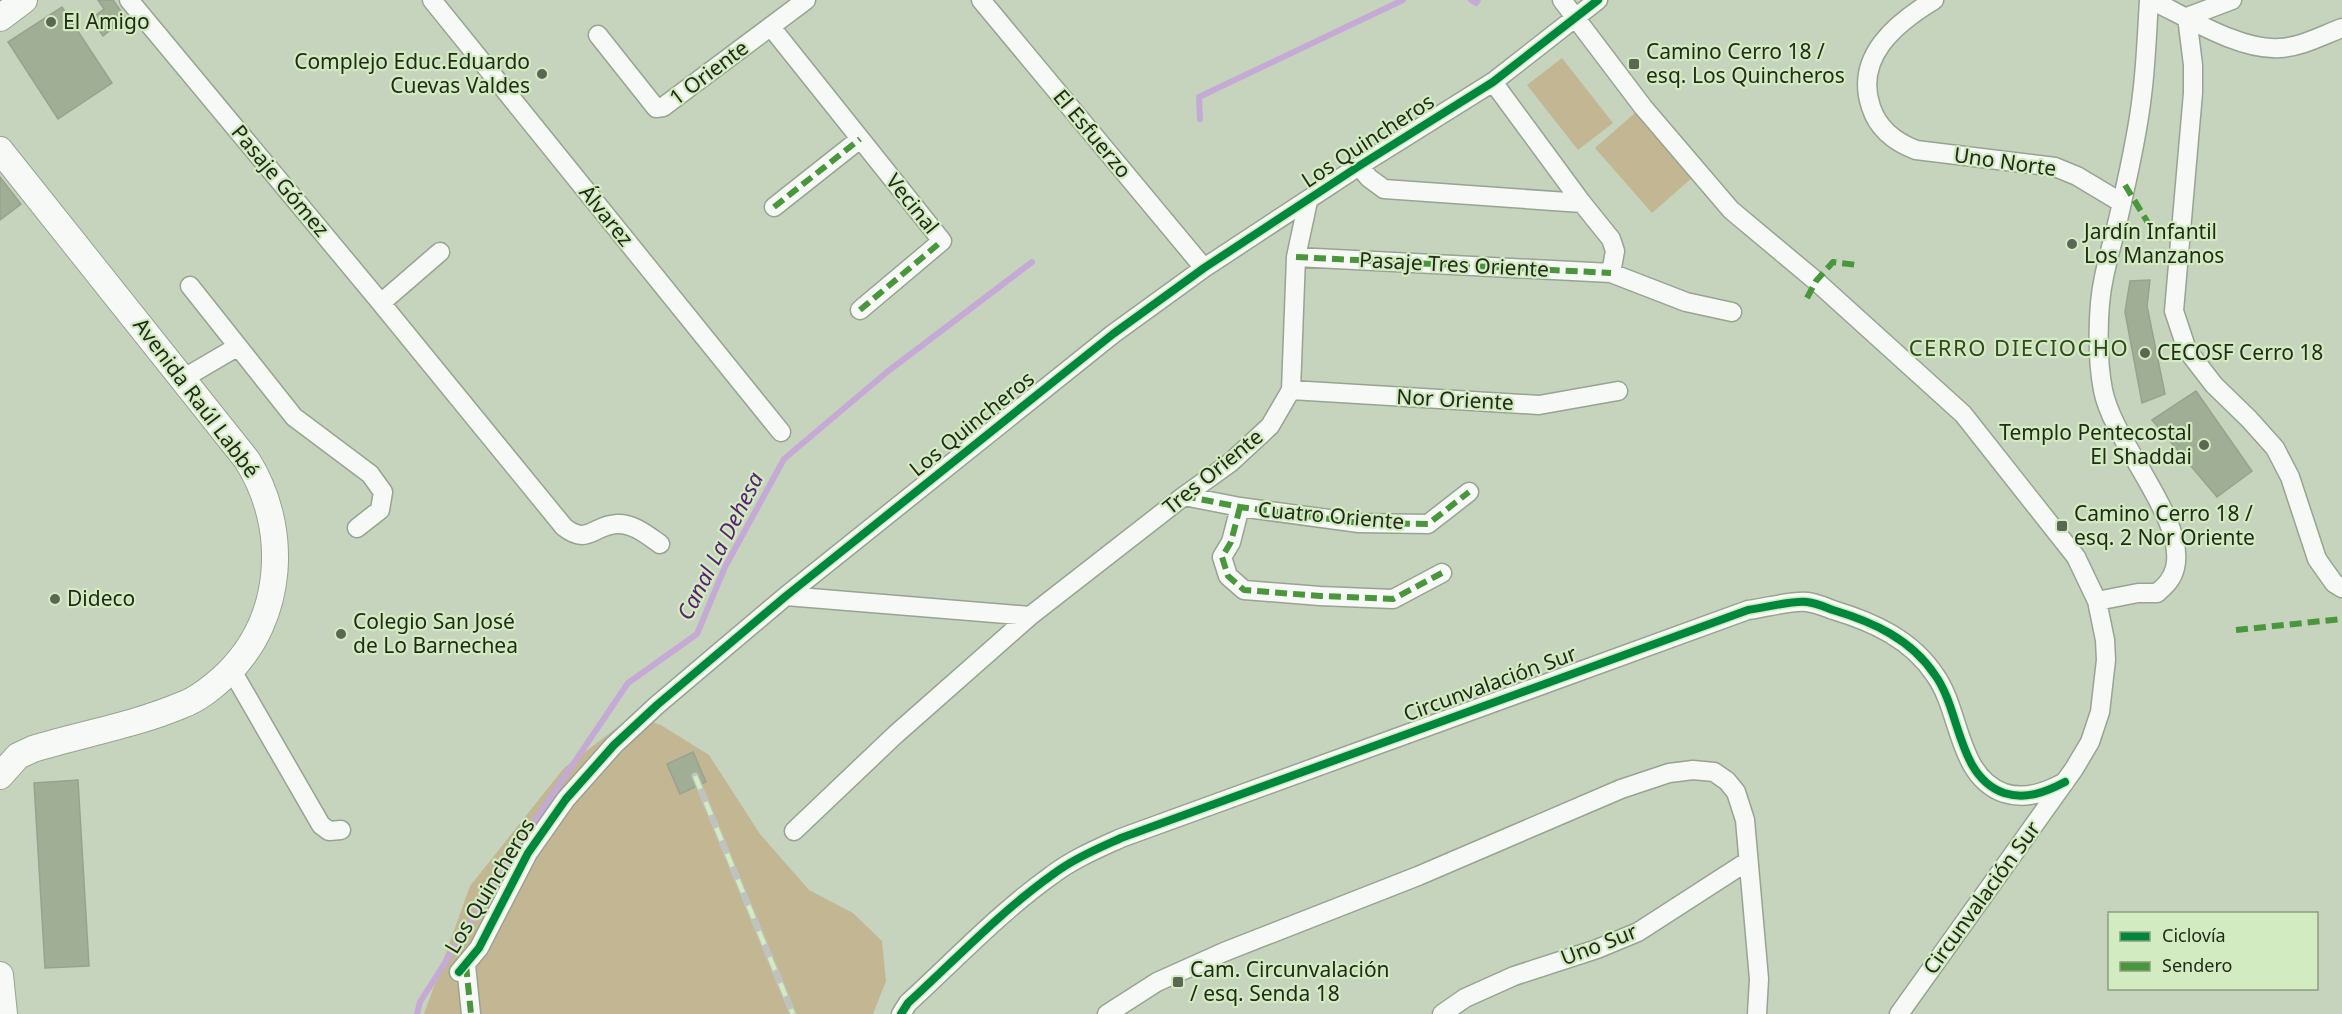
<svg xmlns="http://www.w3.org/2000/svg" width="2342" height="1014" font-family="'Noto Sans',sans-serif">
<rect width="100%" height="100%" fill="#c6d4bd"/>
<path fill="#c3b693" d="M1562,58L1613,123L1578,150L1527,85Z
M1636,112L1693,177L1652,213L1595,148Z
M632,716L661,725L709,755L760,834L809,890L853,913L882,941L886,981L873,1014H424L470,886L564,768Z"/>
<g fill="none" stroke-linecap="round" stroke-linejoin="round">
<path stroke="#c5aad6" stroke-width="6" d="M1471,0L1476,3L1478,0
M1200,119L1199,97L1403,0
M417,1014L420,1002L536,819L628,683L697,634L725,567L784,459L887,372L1032,262"/>
</g>
<path fill="#9fae94" stroke="#98a290" stroke-width="1.5" d="M98,0H113L126,18L103,36L91,19L104,9Z
M62,7L112,83L58,119L8,42Z
M0,177L21,204L0,220Z
M2150,280L2147,306L2165,394L2142,403L2125,312L2130,281Z
M2196,391L2252,471L2217,497L2152,420Z
M693,752L706,782L680,794L667,764Z
M78,780L89,966L45,968L34,783Z"/>
<g fill="none" stroke-linecap="round" stroke-linejoin="round">
<defs>
<path id="street" d="M129,0L381,303L440,252
M432,0L781,432
M981,0L1204,268
M1562,0L1643,107L1731,210L1816,281L1963,414L2076,557L2097,601L2105,640L2106,660L2100,712L2090,742L2074,769L1899,1014
M1934,0C1896,23 1854,57 1871,107C1878,129 1895,142 1916,150L2055,167L2077,176L2122,203
M2151,0C2187,17 2240,51 2280,48C2301,47 2323,35 2342,28
M2187,17L2193,65V93L2174,311L2187,350L2214,385L2249,419L2275,448L2290,477L2317,559L2334,583L2342,588
M2187,17L2232,0
M771,27L942,241L860,310
M598,35L656,108L663,107L806,0
M1493,82L1582,203L1611,239L1615,251L1611,273
M1359,166L1369,178L1384,189L1582,203
M774,207L860,139
M1296,257L1611,273L1686,302L1732,312
M190,286L294,417L370,474L383,492L380,510L357,528
M381,303L564,527C588,546 593,525 617,524C633,523 647,535 660,544
M184,378L237,347
M1291,390L1539,405L1618,391
M1184,496L1240,507L1359,523L1428,524L1469,492
M1240,507L1231,542L1222,557L1228,576L1244,590L1320,596L1393,599L1442,573
M786,596L1030,616
M2097,601L2138,593H2157C2165,586 2172,580 2175,568C2187,519 2113,443 2103,390C2097,360 2097,308 2104,277C2109,252 2117,227 2122,202C2130,167 2138,131 2142,95C2146,64 2147,32 2149,0
M231,669L321,825L329,831L341,830
M794,831L895,735L1030,616L1184,496L1230,463L1270,426L1291,390L1296,257L1308,201
M466,965L471,1014
M459,972L479,948L528,853L566,799L614,745L657,705L786,596L1113,334L1204,268L1359,166L1493,82L1598,0
M901,1014L908,1003C955,960 1000,912 1052,875C1073,859 1097,849 1121,838L1748,610C1765,608 1792,600 1807,602C1816,603 1825,607 1833,610C1873,622 1911,639 1935,675C1961,711 1957,776 2004,793C2026,800 2046,792 2065,782
M1107,1014L1157,982L1224,952L1418,876L1621,789L1669,773L1693,770L1714,772L1727,781L1736,792L1745,820L1759,979L1757,1014
M1442,1014L1465,998L1514,976L1597,949L1638,932L1748,861"/>
<path id="secondary" d="M0,18L24,0
M0,150L247,460C289,527 285,617 227,674C214,686 199,699 182,705C135,725 82,734 33,749L18,756L0,776
M0,975L4,1014"/>
</defs>
<use href="#street" stroke="#98a391" stroke-width="21"/>
<use href="#secondary" stroke="#98a391" stroke-width="28"/>
<use href="#street" stroke="#f6f9f5" stroke-width="18"/>
<use href="#secondary" stroke="#f6f9f5" stroke-width="26"/>
<defs>
<path id="rail" d="M695,776L793,1014"/>
</defs>
<use href="#rail" stroke="#bfc3bd" stroke-width="7"/>
<use href="#rail" stroke="#d2ebc0" stroke-width="4.5" stroke-dasharray="14" stroke-linecap="butt"/>
<path stroke="#4a963c" stroke-width="6" stroke-dasharray="12 6" stroke-linecap="butt" d="M2125,185L2153,231
M774,207L860,139
M1296,257L1611,273
M1807,298L1816,281L1833,262L1857,265
M860,310L942,241
M1184,496L1240,507L1359,523L1428,524L1469,492
M1240,507L1231,542L1222,557L1228,576L1244,590L1320,596L1393,599L1442,573
M2236,630L2342,619
M466,965L471,1014"/>
<defs>
<path id="cycleway" d="M459,972L479,948L528,853L566,799L614,745L657,705L786,596L1113,334L1204,268L1359,166L1493,82L1598,0
M901,1014L908,1003C955,960 1000,912 1052,875C1073,859 1097,849 1121,838L1748,610C1765,608 1792,600 1807,602C1816,603 1825,607 1833,610C1873,622 1911,639 1935,675C1961,711 1957,776 2004,793C2026,800 2046,792 2065,782"/>
</defs>
<use href="#cycleway" stroke="#d2ebc0" stroke-width="11"/>
<use href="#cycleway" stroke="#00873e" stroke-width="8"/>
</g>
<g fill="#5b6653" stroke="#d2ebc0" stroke-width="2">
<circle cx="51" cy="22" r="6"/>
<rect x="1628" y="58" width="12" height="12" rx="3"/>
<circle cx="542" cy="74" r="6"/>
<circle cx="2072" cy="244" r="6"/>
<circle cx="2145" cy="353" r="6"/>
<circle cx="2204" cy="445" r="6"/>
<rect x="2056" y="520" width="12" height="12" rx="3"/>
<circle cx="55" cy="599" r="6"/>
<circle cx="341" cy="634" r="6"/>
<rect x="1172" y="976" width="12" height="12" rx="3"/>
</g>
<g text-anchor="middle" stroke-width="4.5" stroke-linejoin="round" paint-order="stroke">
<g font-size="21" fill="#222b1a" stroke="#d2ebc0" text-anchor="start">
<text x="63" y="29">El Amigo</text>
<text x="1646" y="59">Camino Cerro 18 /<tspan x="1646" dy="24">esq. Los Quincheros</tspan></text>
<text x="530" y="69" text-anchor="end">Complejo Educ.Eduardo<tspan x="530" dy="24">Cuevas Valdes</tspan></text>
<text x="2084" y="239">Jardín Infantil<tspan x="2084" dy="24">Los Manzanos</tspan></text>
<text x="2157" y="360">CECOSF Cerro 18</text>
<text x="2192" y="440" text-anchor="end">Templo Pentecostal<tspan x="2192" dy="24">El Shaddai</tspan></text>
<text x="2074" y="521">Camino Cerro 18 /<tspan x="2074" dy="24">esq. 2 Nor Oriente</tspan></text>
<text x="67" y="606">Dideco</text>
<text x="353" y="629">Colegio San José<tspan x="353" dy="24">de Lo Barnechea</tspan></text>
<text x="1190" y="977">Cam. Circunvalación<tspan x="1190" dy="24">/ esq. Senda 18</tspan></text>
</g>
<g font-size="21" fill="#222b1a" stroke="#d2ebc0">
<text transform="translate(709 73) rotate(-37)" y="7">1 Oriente</text>
<text transform="translate(1092 134) rotate(50)" y="7">El Esfuerzo</text>
<text transform="translate(1368 141) rotate(-33)" y="7">Los Quincheros</text>
<text transform="translate(2005 162) rotate(8)" y="7">Uno Norte</text>
<text transform="translate(280 181) rotate(50)" y="7">Pasaje Gómez</text>
<text transform="translate(912 204) rotate(51)" y="7">Vecinal</text>
<text transform="translate(606 216) rotate(51)" y="7">Álvarez</text>
<text transform="translate(1454 265) rotate(3)" y="7">Pasaje Tres Oriente</text>
<text transform="translate(196 398) rotate(53)" y="7">Avenida Raúl Labbé</text>
<text transform="translate(1455 400) rotate(3)" y="7">Nor Oriente</text>
<text transform="translate(972 424) rotate(-39)" y="7">Los Quincheros</text>
<text transform="translate(1213 472) rotate(-39)" y="7">Tres Oriente</text>
<text transform="translate(1331 516) rotate(5)" y="7">Cuatro Oriente</text>
<text transform="translate(1490 684) rotate(-20)" y="7">Circunvalación Sur</text>
<text transform="translate(490 886) rotate(-59)" y="7">Los Quincheros</text>
<text transform="translate(1982 898) rotate(-54)" y="7">Circunvalación Sur</text>
<text transform="translate(1599 945) rotate(-21)" y="7">Uno Sur</text>
</g>
<g font-size="22" letter-spacing="1.5" fill="#334722" stroke="#d2ebc0">
<text x="2019" y="356">CERRO DIECIOCHO</text>
</g>
<g font-size="22" font-style="italic" fill="#592075" stroke="#d2ebc0">
<text transform="translate(720 546) rotate(-63)" y="8">Canal La Dehesa</text>
</g>
</g>
<rect x="2108" y="912" width="210" height="78" fill="#d2ebc0" stroke="#8c9e7e" stroke-width="1.5"/>
<rect x="2120" y="932" width="30" height="9" fill="#00873e" stroke="#8c9e7e" stroke-width="1.5"/>
<text x="2162" y="942" font-size="18" fill="#222b1a">Ciclovía</text>
<rect x="2120" y="962" width="30" height="9" fill="#4a963c" stroke="#8c9e7e" stroke-width="1.5"/>
<text x="2162" y="972" font-size="18" fill="#222b1a">Sendero</text>
</svg>
